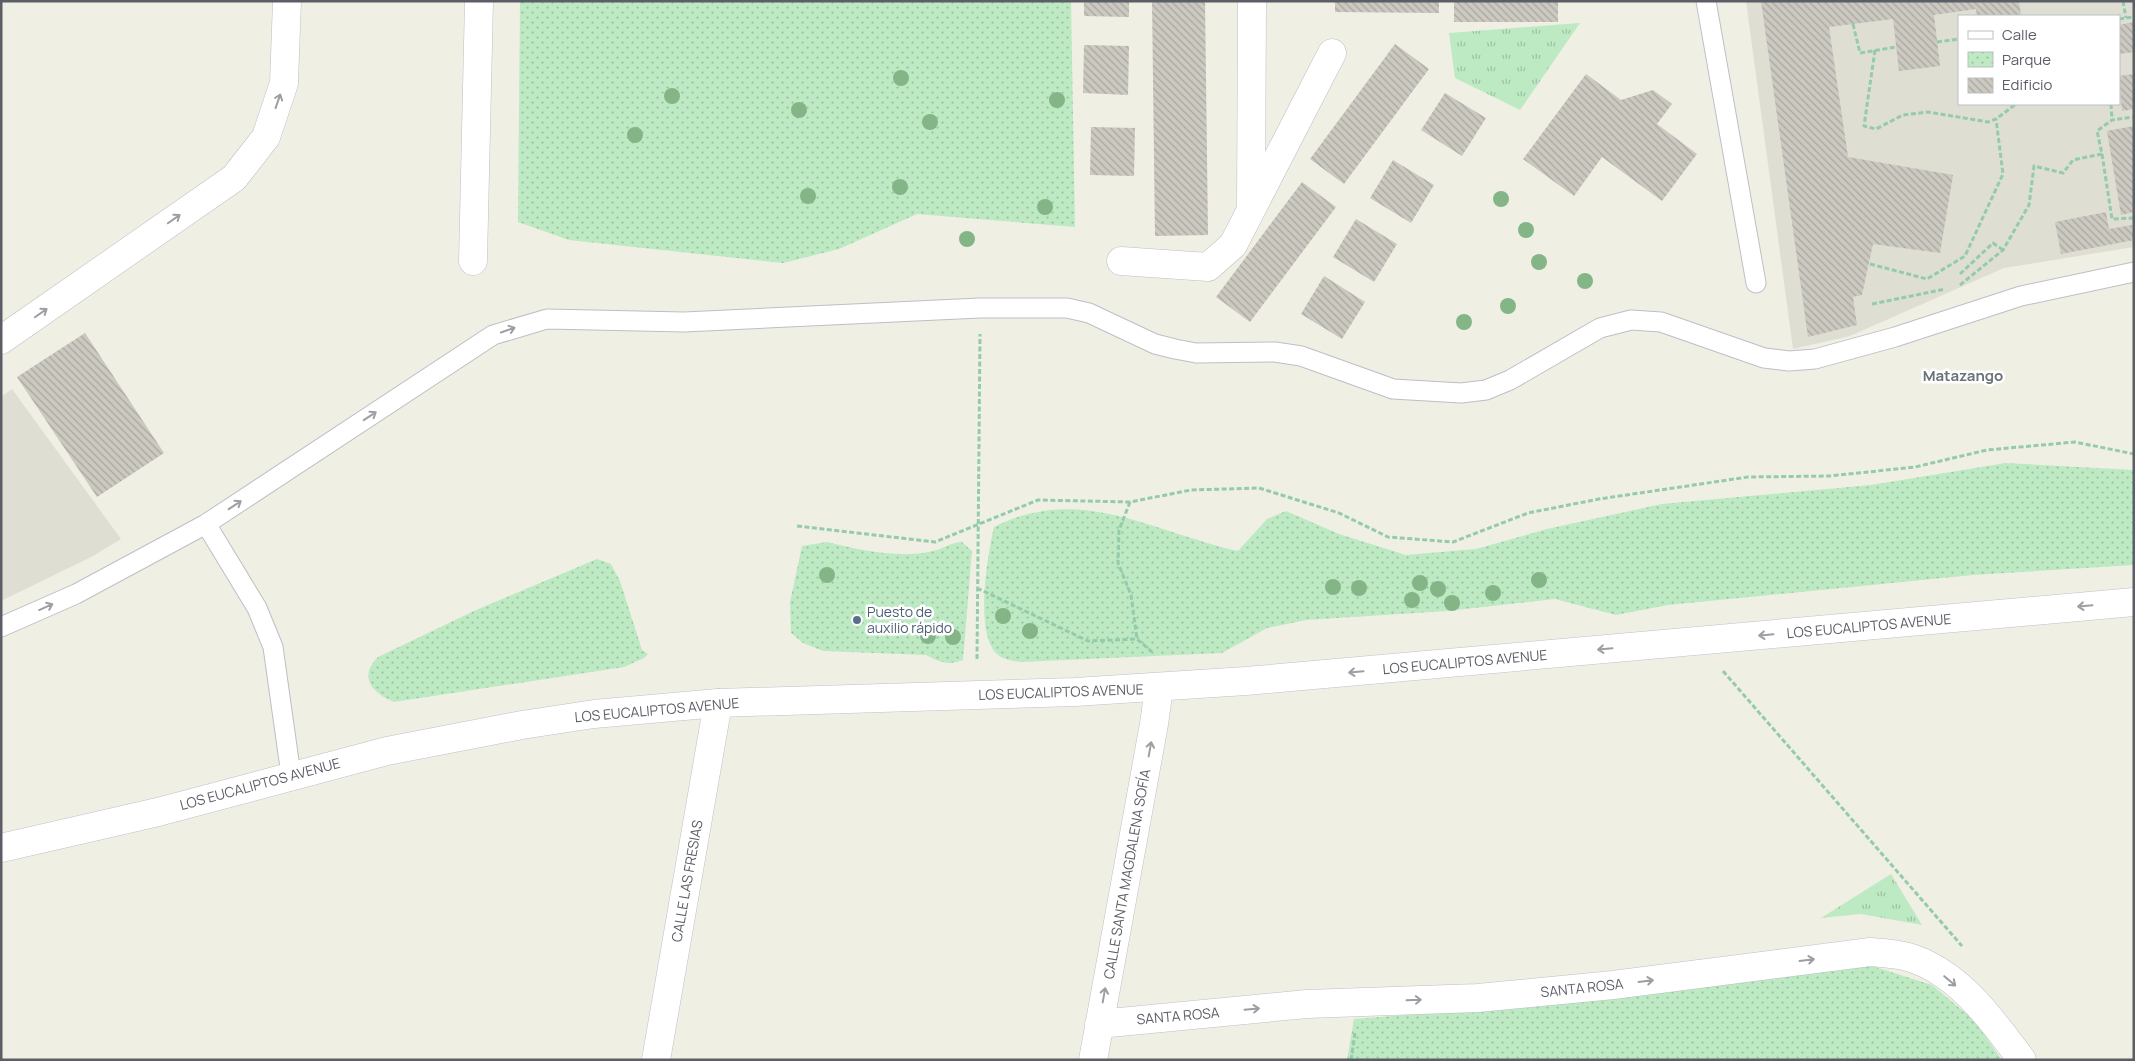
<svg xmlns="http://www.w3.org/2000/svg" width="2135" height="1061" font-family="Manrope,sans-serif">
<defs>
<pattern id="grass-tufts" width="24" height="20" patternUnits="userSpaceOnUse" patternTransform="scale(1.25)"><rect width="24" height="20" fill="#bdeac3"/><path d="M3 7l-1-3M5 7V3M7 7l1-3M15 17l-1-3M17 17v-4M19 17l1-3" fill="none" stroke="#9dc1a2"/></pattern>
<pattern id="park-dots" width="8" height="8" patternUnits="userSpaceOnUse" patternTransform="scale(1.25)"><rect width="8" height="8" fill="#bdeac3"/><path d="M2 2h.1M6 6h.1" fill="none" stroke="#9dc1a2" stroke-width="1.8" stroke-linecap="round"/></pattern>
<pattern id="building-back-hatch" width="6" height="6" patternUnits="userSpaceOnUse" patternTransform="scale(1.25)"><rect width="6" height="6" fill="#cbc9c0"/><path d="M-1 5l2 2M0 0l6 6M5-1l2 2" fill="none" stroke="#a8a6a0"/></pattern>
</defs>
<rect width="100%" height="100%" fill="#f0efe3"/>
<path fill="#dfded2" fill-rule="evenodd" d="M1746,1H2134V247L2004,268L1850,336L1793,349ZM1959,16H2119V104H1959Z
M12,389L121,539L93,556L1,601V397Z"/>
<path fill="url(#grass-tufts)" d="M1580,23L1520,110L1455,78L1449,33Z
M1891,874L1922,925L1861,914L1821,918Z"/>
<path fill="url(#park-dots)" d="M520,1H1071L1075,227L917,214L839,249L783,263L569,240L518,222Z
M2006,463L2134,470V565L1973,575L1668,605L1616,615L1555,599L1447,611L1306,620L1267,628L1222,653L1020,662C1014,661 1006,660 1001,657C972,641 988,554 994,527C1080,483 1153,532 1238,551L1267,519L1286,511L1339,534L1406,555L1476,549L1547,529L1662,504L1871,485Z
M827,542C860,550 899,559 933,551C944,549 951,542 962,542L972,551L963,660C948,666 940,662 926,655L823,651L803,643L791,633L790,602L802,546Z
M597,559L611,564L620,581L642,650L648,654L644,658L624,667L394,702C372,693 358,677 378,657L476,610Z
M1869,965L1932,985L1974,1020L2002,1060H1347L1354,1019L1544,1004Z"/>
<path fill="url(#building-back-hatch)" d="M1084,1H1129V17L1084,16Z
M1152,1H1205L1208,235L1155,236Z
M1335,1H1439V13L1335,12Z
M1454,1H1558V22H1454Z
M1761,1H2019L2021,16H1977L1976,9L1934,15L1940,66L1899,71L1893,19L1829,27L1848,157L1953,175L1940,253L1873,244L1862,295L1853,297L1857,325L1808,337Z
M2134,22V52L2119,54V25Z
M1395,44L1429,69L1344,184L1310,159Z
M1084,45L1129,46L1128,95L1083,93Z
M1586,74L1621,100L1653,90L1672,104L1657,124L1697,154L1662,201L1602,157L1574,196L1523,159Z
M2134,74V109L2122,111L2119,76Z
M1445,93L1486,118L1462,156L1421,130Z
M2134,126V212L2121,215L2107,131Z
M1091,127L1135,128L1134,176L1090,175Z
M1393,160L1434,185L1411,223L1370,198Z
M1302,182L1336,207L1250,322L1216,297Z
M2106,212L2109,229L2132,225L2134,240L2061,254L2055,222Z
M1356,219L1397,244L1374,282L1333,257Z
M1324,276L1365,302L1342,339L1301,314Z
M85,333L164,453L97,497L17,377Z"/>
<g fill="none" stroke-linecap="round" stroke-linejoin="round">
<defs>
<path id="lane" d="M1706,1L1756,283
M206,524L257,608L273,647L291,775
M1,627L76,594L206,524L493,335L547,319L684,322L980,308H1067L1089,313L1155,344L1175,349L1196,353L1275,352L1301,356L1393,389L1461,393L1486,390L1510,380L1600,328L1631,320L1661,322L1764,358L1789,361L1815,359L1895,337L2021,296L2134,272"/>
<path id="street" d="M1251,207L1252,1
M473,261L479,1
M1121,261L1208,267L1233,245L1332,53
M1,340L234,178L266,137L284,83L287,1
M1099,1024L1307,1004L1478,998L1613,985L1870,952C1882,953 1897,954 1908,957C1959,972 1992,1020 2022,1060
M656,1060L718,703
M1093,1060L1154,724L1159,688"/>
<path id="secondary" d="M1,848L158,812L387,751L522,725L594,714L718,703L1075,692L1246,681L2134,602"/>
</defs>
<use href="#lane" stroke="#bdbfc6" stroke-width="21"/>
<use href="#street" stroke="#bdbfc6" stroke-width="29"/>
<use href="#secondary" stroke="#bec0c8" stroke-width="29"/>
<path stroke="#95cbad" stroke-width="3" stroke-dasharray="5 2.5" stroke-linecap="butt" d="M2123,1L2126,18
M2119,19L2134,17
M1853,24L1860,53L1896,47
M1937,42L1959,39
M1875,50L1864,126L1876,129L1903,115L1928,112L1988,122L1996,119L2016,104
M2111,104L2112,120
M2102,154L2112,219L2134,218
M1870,264L1927,279L1965,256L2003,174L1996,119
M1960,274L1993,243L2003,250
M1960,285L2003,250L2029,205L2034,166L2063,173L2073,160L2102,154L2097,131L2112,120L2134,117
M1872,304L1945,289
M1130,502L1119,530L1118,563L1131,595L1137,639
M797,526L935,542L1038,500L1130,502L1191,490L1259,488L1339,513L1388,537L1453,542L1528,513L1599,499L1748,477L1830,476L1915,467L1987,450L2075,442L2134,454
M977,588L1088,641L1137,639L1152,652
M977,659L980,334
M1723,671L1962,946
M1351,1060L1355,1033"/>
<use href="#lane" stroke="#fff" stroke-width="19"/>
<use href="#street" stroke="#fff" stroke-width="28"/>
<use href="#secondary" stroke="#fff" stroke-width="28"/>
</g>
<g fill="#84b587">
<circle cx="901" cy="78" r="8"/>
<circle cx="672" cy="96" r="8"/>
<circle cx="1057" cy="100" r="8"/>
<circle cx="799" cy="110" r="8"/>
<circle cx="930" cy="122" r="8"/>
<circle cx="635" cy="135" r="8"/>
<circle cx="900" cy="187" r="8"/>
<circle cx="808" cy="196" r="8"/>
<circle cx="1501" cy="199" r="8"/>
<circle cx="1045" cy="207" r="8"/>
<circle cx="1526" cy="230" r="8"/>
<circle cx="967" cy="239" r="8"/>
<circle cx="1539" cy="262" r="8"/>
<circle cx="1585" cy="281" r="8"/>
<circle cx="1508" cy="306" r="8"/>
<circle cx="1464" cy="322" r="8"/>
<circle cx="827" cy="575" r="8"/>
<circle cx="1539" cy="580" r="8"/>
<circle cx="1420" cy="583" r="8"/>
<circle cx="1333" cy="587" r="8"/>
<circle cx="1359" cy="588" r="8"/>
<circle cx="1438" cy="589" r="8"/>
<circle cx="1493" cy="593" r="8"/>
<circle cx="1412" cy="600" r="8"/>
<circle cx="1452" cy="603" r="8"/>
<circle cx="1003" cy="616" r="8"/>
<circle cx="1030" cy="631" r="8"/>
<circle cx="928" cy="636" r="8"/>
<circle cx="953" cy="637" r="8"/>
</g>
<defs><path id="oneway-shaft" d="M-6 0H5M1.5-3L5.5 0L1.5 3" fill="none" stroke-width="1.6" stroke-linecap="round" stroke-linejoin="round" transform="scale(1.25)"/></defs>
<g stroke="#9d9ea3">
<use href="#oneway-shaft" transform="translate(278 101) rotate(-71)"/>
<use href="#oneway-shaft" transform="translate(174 219) rotate(-35)"/>
<use href="#oneway-shaft" transform="translate(41 313) rotate(-35)"/>
<use href="#oneway-shaft" transform="translate(508 330) rotate(-19)"/>
<use href="#oneway-shaft" transform="translate(370 416) rotate(-33)"/>
<use href="#oneway-shaft" transform="translate(235 505) rotate(-33)"/>
<use href="#oneway-shaft" transform="translate(2085 606) rotate(175)"/>
<use href="#oneway-shaft" transform="translate(46 607) rotate(-24)"/>
<use href="#oneway-shaft" transform="translate(1766 635) rotate(175)"/>
<use href="#oneway-shaft" transform="translate(1605 649) rotate(175)"/>
<use href="#oneway-shaft" transform="translate(1356 672) rotate(175)"/>
<use href="#oneway-shaft" transform="translate(1150 749) rotate(-80)"/>
<use href="#oneway-shaft" transform="translate(1807 960) rotate(-7)"/>
<use href="#oneway-shaft" transform="translate(1646 981) rotate(-7)"/>
<use href="#oneway-shaft" transform="translate(1950 981) rotate(40)"/>
<use href="#oneway-shaft" transform="translate(1104 995) rotate(-80)"/>
<use href="#oneway-shaft" transform="translate(1414 1000) rotate(-2)"/>
<use href="#oneway-shaft" transform="translate(1252 1009) rotate(-5)"/>
</g>
<circle fill="#5c6f8a" stroke="#fff" stroke-width="2" cx="857" cy="620" r="5"/>
<g text-anchor="middle" stroke-width="5" stroke-linejoin="round" paint-order="stroke">
<g font-size="14" fill="#4e5e75" stroke="#fff" text-anchor="start">
<text x="867" y="617">Puesto de<tspan x="867" dy="16">auxilio rápido</tspan></text>
</g>
<g font-size="14" fill="#5b5e66" stroke="#fff">
<text transform="translate(1869 626) rotate(-5)" y="5">LOS EUCALIPTOS AVENUE</text>
<text transform="translate(1465 662) rotate(-5)" y="5">LOS EUCALIPTOS AVENUE</text>
<text transform="translate(1061 692) rotate(-2)" y="5">LOS EUCALIPTOS AVENUE</text>
<text transform="translate(657 710) rotate(-5)" y="5">LOS EUCALIPTOS AVENUE</text>
<text transform="translate(260 784) rotate(-15)" y="5">LOS EUCALIPTOS AVENUE</text>
<text transform="translate(1127 874) rotate(-80)" y="5">CALLE SANTA MAGDALENA SOFÍA</text>
<text transform="translate(687 881) rotate(-80)" y="5">CALLE LAS FRESIAS</text>
<text transform="translate(1582 988) rotate(-6)" y="5">SANTA ROSA</text>
<text transform="translate(1178 1016) rotate(-5)" y="5">SANTA ROSA</text>
</g>
<g font-size="15" font-weight="bold" fill="#6c7078" stroke="#fff">
<text x="1963" y="381">Matazango</text>
</g>
</g>
<rect width="2135" height="1061" fill="none" stroke="#5b5e66" stroke-width="5"/>
<rect x="1958" y="15" width="162" height="90" fill="#ffffff" stroke="#bdbfc2"/>
<rect x="1968" y="31" width="25" height="8" fill="#ffffff" stroke="#bdbfc2"/>
<text x="2002" y="40" font-size="15" fill="#5b5e66">Calle</text>
<rect x="1968" y="52" width="25" height="15" fill="url(#park-dots)" stroke="#bdbfc2"/>
<text x="2002" y="65" font-size="15" fill="#5b5e66">Parque</text>
<rect x="1968" y="78" width="25" height="15" fill="url(#building-back-hatch)" stroke="#bdbfc2"/>
<text x="2002" y="90" font-size="15" fill="#5b5e66">Edificio</text>
</svg>
